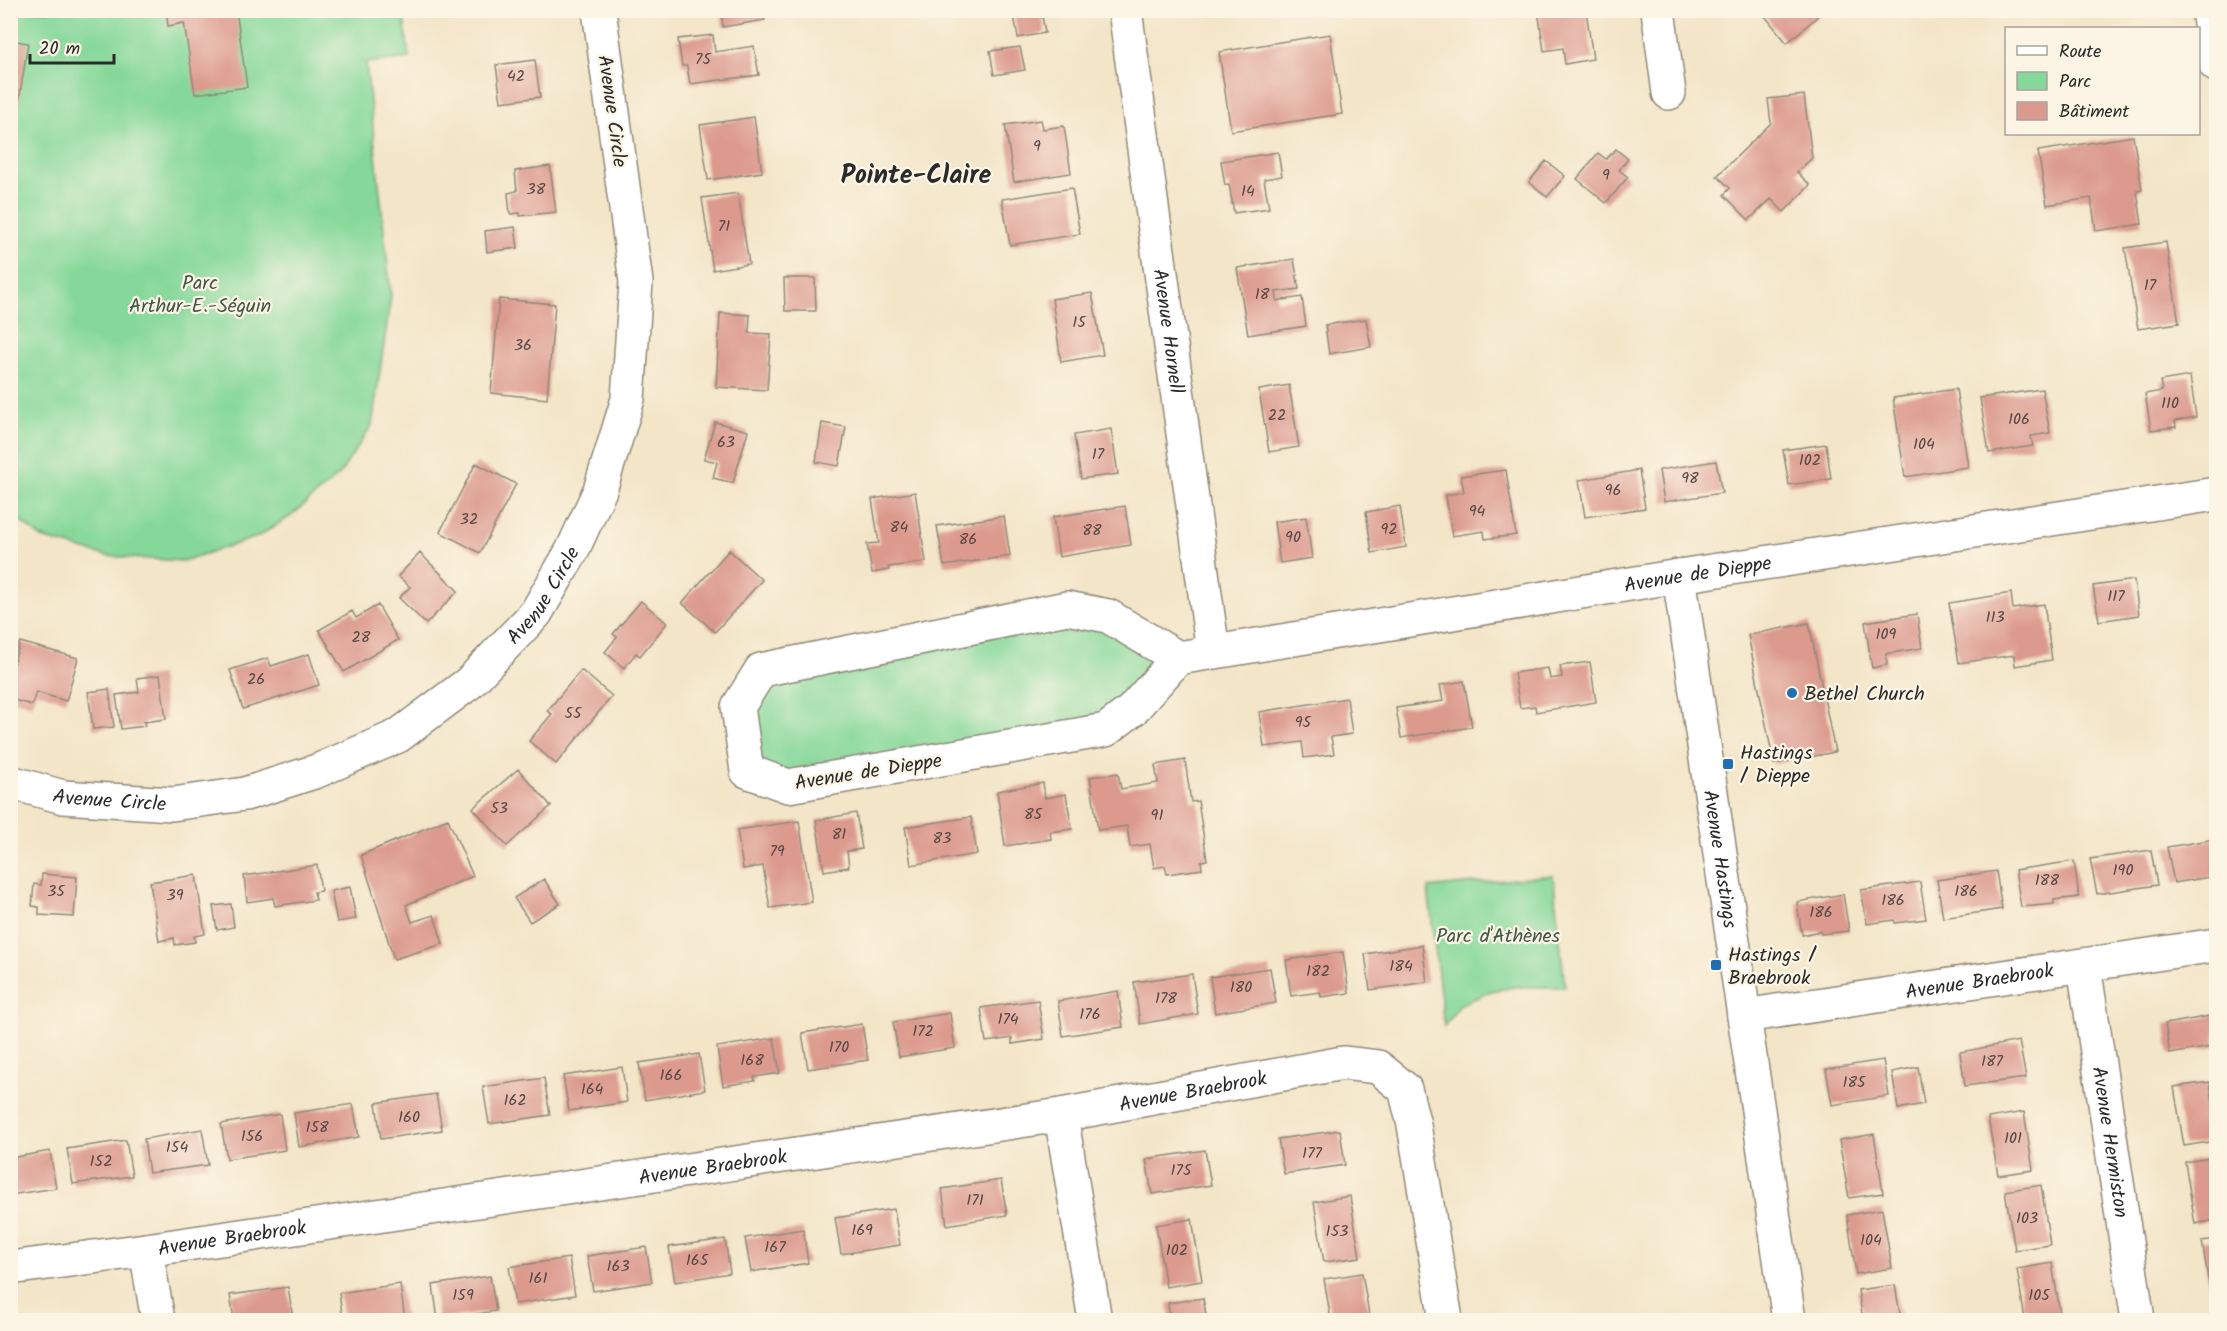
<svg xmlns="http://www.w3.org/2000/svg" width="2227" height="1331" font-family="Kalam,sans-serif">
<rect width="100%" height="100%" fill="#fcf5e5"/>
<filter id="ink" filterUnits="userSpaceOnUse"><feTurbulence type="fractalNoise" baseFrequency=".0167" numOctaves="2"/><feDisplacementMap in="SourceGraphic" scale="12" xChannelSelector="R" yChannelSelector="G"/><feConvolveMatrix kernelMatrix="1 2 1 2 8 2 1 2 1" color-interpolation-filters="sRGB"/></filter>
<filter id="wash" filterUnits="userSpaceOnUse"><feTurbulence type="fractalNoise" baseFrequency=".008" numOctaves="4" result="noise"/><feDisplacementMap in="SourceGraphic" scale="24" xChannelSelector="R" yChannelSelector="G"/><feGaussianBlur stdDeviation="1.35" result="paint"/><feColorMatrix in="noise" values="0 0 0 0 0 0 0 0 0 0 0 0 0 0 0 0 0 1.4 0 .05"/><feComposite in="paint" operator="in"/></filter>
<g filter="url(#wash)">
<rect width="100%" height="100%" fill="#f3e5c8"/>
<path fill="#85d89a" stroke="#588262" stroke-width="1.5" d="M10,11H403L409,58L366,63L391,296L372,425L339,475L291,516L257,537L183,561L107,556L42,538L11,514Z
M1067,608L1178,658L1132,710L788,786L747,771L738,707L761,670Z
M1553,875L1565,987H1515L1491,991L1460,1005L1444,1026L1428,888Z"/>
<g id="blocks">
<path fill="#db9a8d" d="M166,10H236L247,87L195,94L184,23L168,26Z
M721,10H763L765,20L723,27Z
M1013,10H1041L1045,33L1018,38Z
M1538,10H1586L1593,59L1565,64L1563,48L1544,51Z
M1760,10H1815L1819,15L1787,43Z
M1330,34L1342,114L1231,131L1219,52Z
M713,35L715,52L754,46L759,75L690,84L687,66H682L678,39Z
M10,40L28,43L14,133L10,132Z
M1020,47L1025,70L994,75L990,51Z
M535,60L540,97L501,102L496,65Z
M1804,95L1812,158L1797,172L1810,185L1784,212L1771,199L1749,220L1724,195L1730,188L1717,176L1771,123L1768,99Z
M754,117L762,172L708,180L700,125Z
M1041,120L1043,129L1064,126L1071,173L1014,182L1005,125Z
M2133,136L2142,190L2137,191L2142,224L2096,231L2091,198L2047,205L2038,151Z
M1616,149L1628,159L1619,170L1628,177L1606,203L1577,179L1598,153L1606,159Z
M1278,152L1282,176L1264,179L1269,208L1234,213L1229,184L1225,185L1221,161Z
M1546,161L1565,176L1547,197L1529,182Z
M550,166L556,212L520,216V213L510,214L508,193L517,191L515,171Z
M1072,188L1080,234L1010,245L1002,199Z
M738,193L749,264L713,270L702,198Z
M515,227L518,248L487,252L485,231Z
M2166,242L2179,323L2138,329L2125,248Z
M1294,259L1299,289L1276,292L1277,301L1302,297L1306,326L1248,335L1237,268Z
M784,278H815L816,311H785Z
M1092,293L1103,355L1061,362L1052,299Z
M499,299L555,304L547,399L491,393Z
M720,313L750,315L749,333L771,334L767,390L716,387Z
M1366,319L1371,347L1329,354L1325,325Z
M2190,376L2196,417L2175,421L2176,427L2151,430L2145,394L2162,391L2160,381Z
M1289,385L1299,447L1269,452L1259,390Z
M1956,389L1968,467L1905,477L1893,398Z
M2042,389L2050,433L2031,436L2033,446L1989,453L1980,398Z
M715,422L748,431L733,483L713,478L717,462L704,459Z
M822,423L846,427L839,466L816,462Z
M1111,429L1118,474L1081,479L1074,435Z
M1826,444L1831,479L1789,485L1783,450Z
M1716,461L1722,493L1664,502L1659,470Z
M476,463L516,484L480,553L440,532Z
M1506,470L1516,535L1485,539L1484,531L1452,536L1446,495L1464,492L1461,476Z
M1639,470L1645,508L1585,517L1579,480Z
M915,492L926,562L888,567L889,570L872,573L867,544L879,543L872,499Z
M1125,506L1131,545L1059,557L1053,517Z
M1400,506L1406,547L1372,553L1366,512Z
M1004,516L1010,556L944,566L937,526Z
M1306,517L1312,558L1280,563L1274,522Z
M729,550L762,580L715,632L682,603Z
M420,553L458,591L426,624L399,598L410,587L398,576Z
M2134,580L2139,615L2099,621L2093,586Z
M2011,593L2013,609L2044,604L2052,660L2015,666L2014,655L1959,663L1949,603Z
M641,601L667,623L640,656L636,653L624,668L605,652L617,637L613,634Z
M378,605L398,640L344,672L319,630L352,611L356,618Z
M1917,614L1922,648L1886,654L1887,665L1872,668L1865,622Z
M1809,623L1835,752L1774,764L1748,635Z
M20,642L78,658L66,701L36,692L32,705L10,699V674Z
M309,654L319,685L243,709L230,670L268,658L271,666Z
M1590,662L1596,702L1536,712L1535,706L1520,708L1514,673L1548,668L1550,679L1562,677L1560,666Z
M581,670L612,696L556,764L529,741L552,714L547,711Z
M160,675L166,719L144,722L145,726L121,729L116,695L139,692L137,678Z
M1464,681L1472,727L1401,738L1396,708L1443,701L1440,685Z
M109,689L114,727L93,729L88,692Z
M1347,698L1352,734L1331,737L1334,754L1304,758L1302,742L1264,747L1259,712Z
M1185,760L1191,802L1198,801L1207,860L1201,861L1202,869L1167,874L1165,866L1154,868L1150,844L1130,847L1127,826L1098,830L1090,777L1118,773L1121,789L1158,783L1155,765Z
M518,769L551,806L507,846L473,808Z
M1043,783L1045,798L1066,794L1072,829L1050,832L1051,839L1005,846L997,791Z
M856,813L862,849L847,851L849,867L824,871L816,820Z
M971,817L977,854L911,865L905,827Z
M448,819L473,876L406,905L412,922L434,915L443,944L394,959L361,855Z
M799,821L812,902L770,908L763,866L743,869L737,830Z
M2216,839V876L2174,883L2167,847Z
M2151,850L2157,885L2097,894L2090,859Z
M2074,861L2079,897L2054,900V904L2021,907L2015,870Z
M317,865L321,891L314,892L316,900L275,906L273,898L247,902L244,876Z
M1996,871L2002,909L1943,918L1937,880Z
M42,874L77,877L74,917L39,915V907L32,906L34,884L41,885Z
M196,875L205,934L194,936L195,942L175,945L174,938L159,941L150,882Z
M544,879L560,904L530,922L514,898Z
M1920,882L1926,919L1895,923L1894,920L1867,924L1861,890Z
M350,887L356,919L337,922L331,891Z
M1843,894L1849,931L1821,934L1820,931L1802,935L1797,902Z
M231,904L234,927L217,930L213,906Z
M1422,945L1427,982L1370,990L1365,954Z
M1343,952L1349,993L1321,997L1320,992L1291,996L1286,960Z
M1270,968L1276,1003L1215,1013L1210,977Z
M1192,974L1198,1014L1140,1024L1134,982Z
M1118,991L1123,1027L1063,1036L1058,1001Z
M1038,1000L1044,1039L1012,1044V1038L986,1042L981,1008Z
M950,1013L955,1048L899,1057L893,1022Z
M2216,1015V1046L2170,1054L2165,1024Z
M862,1024L868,1060L808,1069L802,1033Z
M774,1038L780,1073L754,1077L755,1081L723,1086L717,1047Z
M2019,1041L2026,1078L1965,1086L1960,1052Z
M699,1054L705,1090L645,1100L639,1063Z
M1883,1060L1889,1096L1832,1105L1826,1069Z
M622,1067L627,1102L569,1111L563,1076Z
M1918,1067L1924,1104L1898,1109L1892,1072Z
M544,1078L550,1115L489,1124L483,1087Z
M2210,1082L2216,1124V1141L2184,1146L2174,1087Z
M436,1094L442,1130L381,1139L376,1103Z
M353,1104L359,1137L299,1147L294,1113Z
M2024,1112L2033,1170L1998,1175L1988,1118Z
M280,1114L285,1150L227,1159L221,1124Z
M202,1129L208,1165L149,1173L144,1139Z
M1340,1130L1345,1165L1284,1174L1278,1139Z
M1874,1134L1883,1193L1849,1198L1839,1140Z
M126,1140L132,1176L73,1184L67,1149Z
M1205,1150L1211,1185L1152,1194L1146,1159Z
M50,1151L56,1188L10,1195V1158Z
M2216,1157V1220L2195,1224L2185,1162Z
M1001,1180L1007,1215L947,1225L942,1189Z
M2041,1185L2050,1245L2015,1250L2005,1191Z
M1350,1196L1360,1257L1324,1262L1314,1202Z
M894,1209L900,1245L841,1254L835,1218Z
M1882,1209L1892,1268L1856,1274L1847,1215Z
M1192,1219L1202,1281L1166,1287L1156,1225Z
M803,1229L808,1263L751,1272L745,1238Z
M725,1239L730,1273L675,1282L669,1247Z
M2216,1239V1297L2211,1298L2202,1241Z
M646,1247L652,1282L593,1291L587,1256Z
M569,1258L575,1295L515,1304L509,1267Z
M2052,1263L2061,1320H2025L2017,1269Z
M1362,1273L1370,1320H1331L1324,1279Z
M490,1276L496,1311L438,1320L433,1285Z
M400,1284L405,1320H343L339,1293Z
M1895,1285L1901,1320H1863L1858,1290Z
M288,1287L293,1320H234L230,1295Z
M1203,1298L1207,1320H1170L1168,1303Z"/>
</g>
</g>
<g filter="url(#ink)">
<use href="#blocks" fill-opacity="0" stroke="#8f887a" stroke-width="1.5"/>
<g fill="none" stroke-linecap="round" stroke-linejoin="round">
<defs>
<g id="minor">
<path id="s1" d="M1125,10L1213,652"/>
<path d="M1658,10L1669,93"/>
<path d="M2208,10L2216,65"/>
<path id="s2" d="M1679,576L1789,1320"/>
<path id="s3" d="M1178,658L1132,710L1106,730L788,786L747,771L738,707L761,670L1067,608L1108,616L1178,658L1679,576L2216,494"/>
<path id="s4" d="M10,782L63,797L172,804L245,794L317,771L398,736L469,683L536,613L572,551L600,490L628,399L636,282L599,10"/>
<path id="s5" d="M2084,966L2138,1320"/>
<path id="s6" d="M1744,1016L2216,945"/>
<path d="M1061,1115L1095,1320"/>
<path d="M146,1250L158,1320"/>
<path id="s7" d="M10,1268L146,1250L1061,1115L1343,1063L1378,1067L1405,1089L1414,1125L1446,1320"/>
</g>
</defs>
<use href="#minor" stroke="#8f887a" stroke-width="36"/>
<use href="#minor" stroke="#fff" stroke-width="33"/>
</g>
</g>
<g fill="#1f6fb2" stroke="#fcf5e5" stroke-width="2">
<circle cx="1792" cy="693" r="6"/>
<rect x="1722" y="758" width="12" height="12" rx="3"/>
<rect x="1710" y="959" width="12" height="12" rx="3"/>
</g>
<g text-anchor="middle" stroke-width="4.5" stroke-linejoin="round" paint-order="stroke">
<g font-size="16" fill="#574744">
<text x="703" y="64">75</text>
<text x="516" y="81">42</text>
<text x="1037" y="151">9</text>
<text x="1606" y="180">9</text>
<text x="536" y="194">38</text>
<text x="1248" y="196">14</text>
<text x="724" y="231">71</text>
<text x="2150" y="290">17</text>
<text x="1262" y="299">18</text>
<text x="1079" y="327">15</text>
<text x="523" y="350">36</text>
<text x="2170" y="408">110</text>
<text x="1277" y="420">22</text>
<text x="2019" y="424">106</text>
<text x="726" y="447">63</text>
<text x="1924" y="449">104</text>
<text x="1098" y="459">17</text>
<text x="1810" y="465">102</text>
<text x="1690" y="483">98</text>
<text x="1613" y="495">96</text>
<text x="1477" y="516">94</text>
<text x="469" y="524">32</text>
<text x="899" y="532">84</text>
<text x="1389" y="534">92</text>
<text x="1092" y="535">88</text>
<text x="1293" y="542">90</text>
<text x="968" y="544">86</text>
<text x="2116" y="601">117</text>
<text x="1995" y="622">113</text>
<text x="1886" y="639">109</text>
<text x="361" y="642">28</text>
<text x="256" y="684">26</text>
<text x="573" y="718">55</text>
<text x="1303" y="727">95</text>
<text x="499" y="813">53</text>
<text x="1033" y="819">85</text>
<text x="1157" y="820">91</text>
<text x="839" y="839">81</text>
<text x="942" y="843">83</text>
<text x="777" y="856">79</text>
<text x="2123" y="875">190</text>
<text x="2047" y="885">188</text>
<text x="56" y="896">35</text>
<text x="1966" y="896">186</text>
<text x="175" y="900">39</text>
<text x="1893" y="905">186</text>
<text x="1821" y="917">186</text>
<text x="1401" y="971">184</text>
<text x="1318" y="976">182</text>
<text x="1241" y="992">180</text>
<text x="1166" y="1003">178</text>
<text x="1090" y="1019">176</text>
<text x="1008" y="1024">174</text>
<text x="923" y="1036">172</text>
<text x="839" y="1052">170</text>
<text x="752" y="1065">168</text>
<text x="1992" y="1066">187</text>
<text x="671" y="1080">166</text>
<text x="1854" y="1087">185</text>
<text x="592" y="1094">164</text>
<text x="515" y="1105">162</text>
<text x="409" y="1122">160</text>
<text x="317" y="1132">158</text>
<text x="252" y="1141">156</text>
<text x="2013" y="1143">101</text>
<text x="177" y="1152">154</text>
<text x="1312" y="1158">177</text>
<text x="101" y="1166">152</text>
<text x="1181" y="1175">175</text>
<text x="975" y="1205">171</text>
<text x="2027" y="1223">103</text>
<text x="862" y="1235">169</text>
<text x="1337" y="1236">153</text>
<text x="1871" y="1245">104</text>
<text x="775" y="1252">167</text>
<text x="1177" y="1255">102</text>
<text x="697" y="1265">165</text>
<text x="618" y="1271">163</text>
<text x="538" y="1283">161</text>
<text x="463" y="1300">159</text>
<text x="2039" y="1300">105</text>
</g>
<g font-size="20" fill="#2b2b2b" stroke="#fcf5e5">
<text transform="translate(613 111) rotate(82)" y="7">Avenue Circle</text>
<text dy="7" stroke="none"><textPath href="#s1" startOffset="324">Avenue Hornell</textPath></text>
<text dy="7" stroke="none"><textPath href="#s3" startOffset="1539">Avenue de Dieppe</textPath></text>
<text dy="7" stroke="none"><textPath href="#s4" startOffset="606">Avenue Circle</textPath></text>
<text transform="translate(868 771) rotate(-9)" y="7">Avenue de Dieppe</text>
<text dy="7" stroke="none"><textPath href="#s4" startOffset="102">Avenue Circle</textPath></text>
<text dy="7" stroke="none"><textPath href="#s2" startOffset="286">Avenue Hastings</textPath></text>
<text dy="7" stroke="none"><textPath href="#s6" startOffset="238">Avenue Braebrook</textPath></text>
<text dy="7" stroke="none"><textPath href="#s7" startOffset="1196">Avenue Braebrook</textPath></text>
<text dy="7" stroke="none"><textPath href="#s5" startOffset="178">Avenue Hermiston</textPath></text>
<text dy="7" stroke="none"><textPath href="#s7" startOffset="710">Avenue Braebrook</textPath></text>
<text dy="7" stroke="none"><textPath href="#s7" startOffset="224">Avenue Braebrook</textPath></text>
</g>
<g font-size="20" fill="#425647" stroke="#fcf5e5">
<text x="200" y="289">Parc<tspan x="200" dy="23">Arthur-E.-Séguin</tspan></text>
<text x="1498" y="942">Parc d'Athènes</text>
</g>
<g font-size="20" fill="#2b2b2b" stroke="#fcf5e5" text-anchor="start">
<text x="1804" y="700">Bethel Church</text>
<text x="1740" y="759">Hastings<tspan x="1740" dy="23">/ Dieppe</tspan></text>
<text x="1728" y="961">Hastings /<tspan x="1728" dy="23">Braebrook</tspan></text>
</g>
<g font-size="26" font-weight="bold" fill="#2b2b2b" stroke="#fcf5e5">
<text x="916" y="183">Pointe-Claire</text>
</g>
</g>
<rect width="2227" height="1331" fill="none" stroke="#fcf5e5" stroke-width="36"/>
<rect x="2005" y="27" width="195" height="108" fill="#fcf5e5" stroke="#a8a49b" stroke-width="1.5"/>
<rect x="2017" y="46" width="30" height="9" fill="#ffffff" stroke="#a8a49b" stroke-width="1.5"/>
<text x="2059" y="57" font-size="18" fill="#2b2b2b">Route</text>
<rect x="2017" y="72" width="30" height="18" fill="#85d89a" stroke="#a8a49b" stroke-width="1.5"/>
<text x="2059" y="87" font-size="18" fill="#2b2b2b">Parc</text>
<rect x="2017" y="102" width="30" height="18" fill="#db9a8d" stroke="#a8a49b" stroke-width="1.5"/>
<text x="2059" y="117" font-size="18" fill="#2b2b2b">Bâtiment</text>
<path d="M30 54v9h84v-9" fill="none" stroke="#2b2b2b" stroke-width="3"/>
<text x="39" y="54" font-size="18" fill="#2b2b2b" stroke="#fcf5e5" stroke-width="4.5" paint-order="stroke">20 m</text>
</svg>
